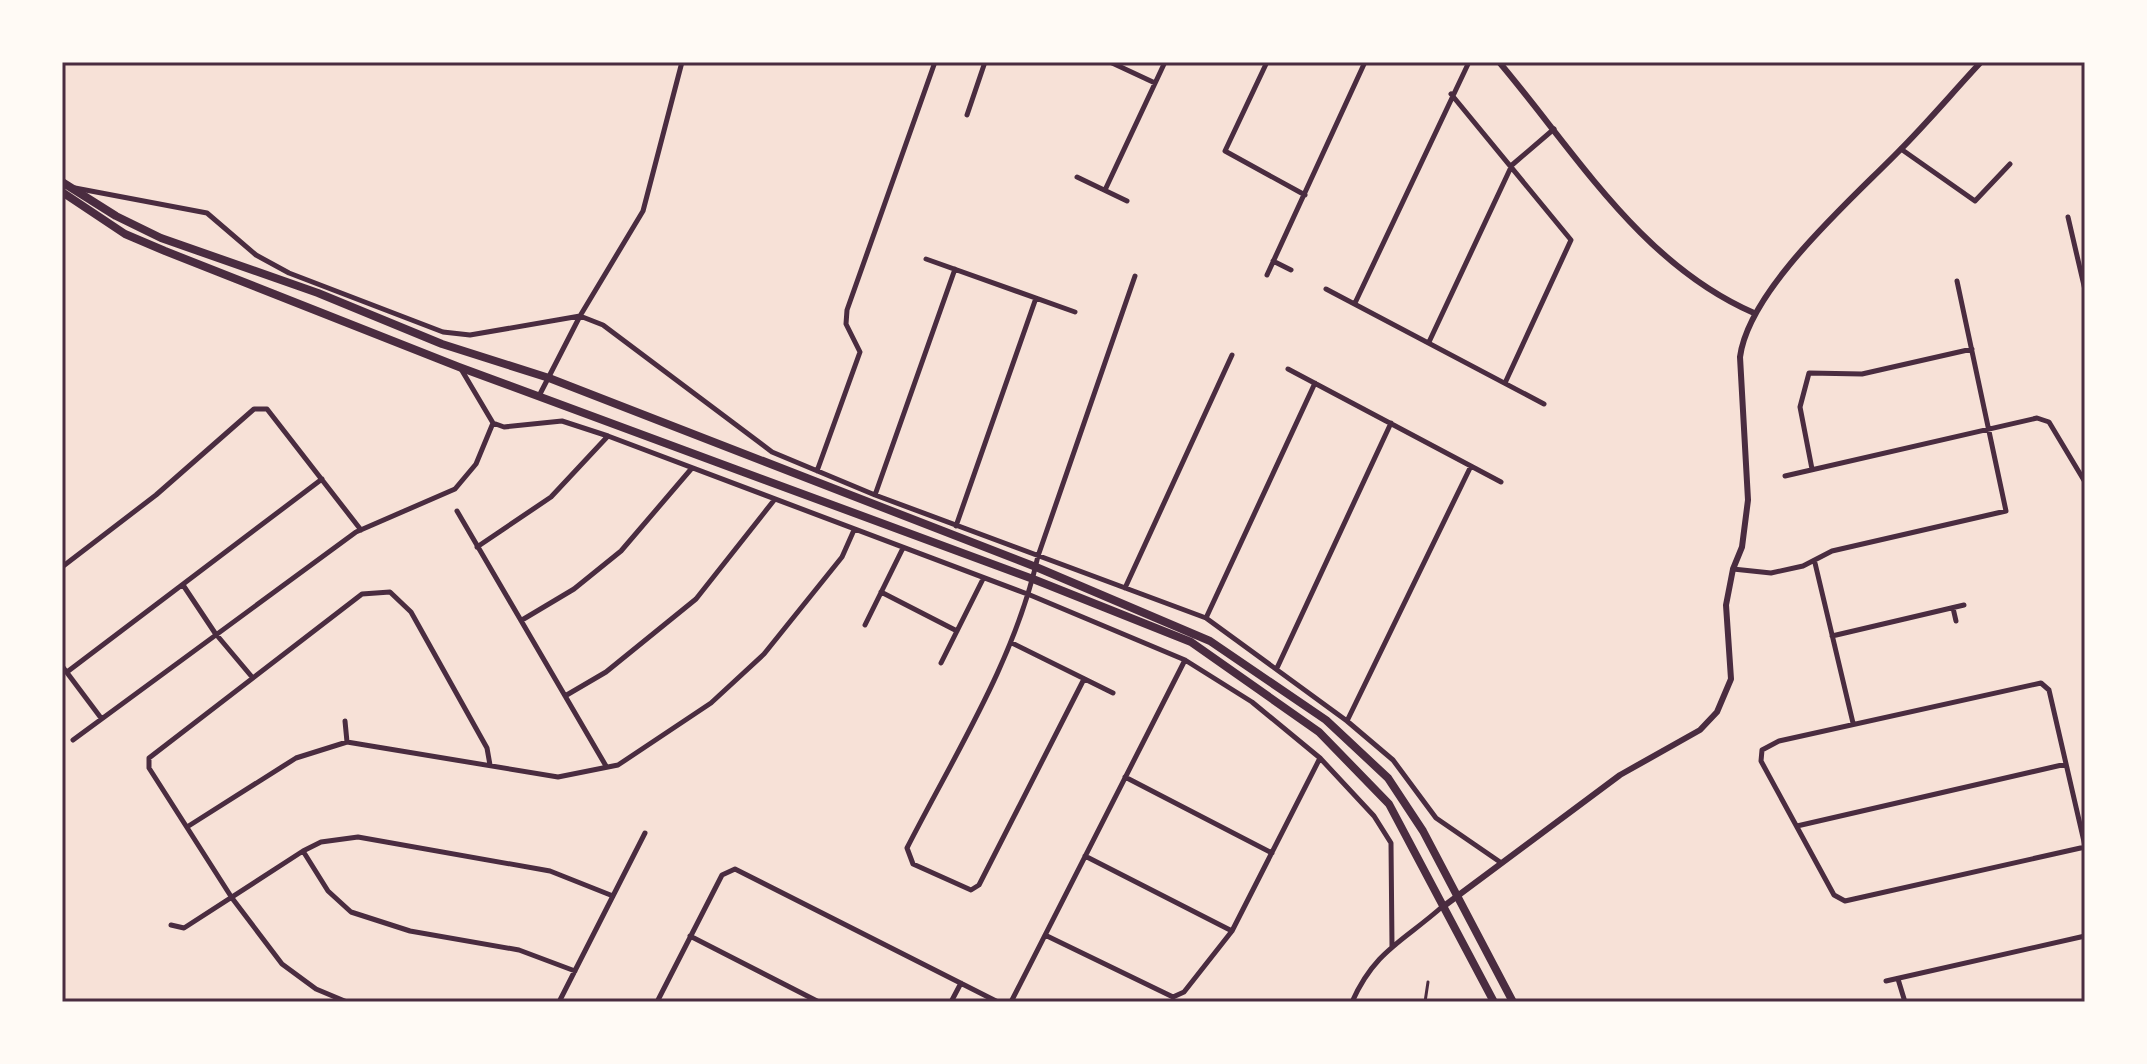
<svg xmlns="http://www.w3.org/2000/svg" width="2147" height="1064" font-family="'Fira Sans Condensed',sans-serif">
<rect width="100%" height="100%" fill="#f7e1d7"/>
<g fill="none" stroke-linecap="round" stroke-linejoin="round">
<path stroke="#4a2c40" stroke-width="3" d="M1425,1002L1428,982"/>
<path stroke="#4a2c40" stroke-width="5" d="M1110,62L1155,83
M1267,62L1225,151L1305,195
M1451,94L1571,240L1505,383
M967,115L985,62
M1901,149L1975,201L2010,164
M1077,177L1127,201
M75,188L207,213L256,255L289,273L443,332L470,335L580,316L603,325L772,452L875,495L1206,618L1347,721L1393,760L1436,818L1500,862
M1105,190L1165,62
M2068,217L2085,290
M926,259L1075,312
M1273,261L1291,270
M1267,275L1365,62
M1326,289L1544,404
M1355,303L1469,62
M1429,342L1512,165L1554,129
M461,369L493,423
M1288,369L1501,482
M540,394L580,316L643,211L682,62
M493,423L504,427L562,421L608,436L1030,595L1185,660L1252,702L1320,758L1374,816L1391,843L1392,946
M1812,469L1800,407L1809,373L1862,374L1972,349
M817,471L860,352L846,324L847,310L935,62
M1785,476L2037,418L2049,422L2085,482
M875,495L955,269
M457,511L606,766
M956,526L1036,298
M477,547L551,497L608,436
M1815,563L1853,723
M62,567L156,495L254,409H267L361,530
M1733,569L1771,573L1803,566L1832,551L2006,511L1957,281
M183,585L215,633L252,677
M1125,588L1232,355
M881,592L957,631
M1953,608L1956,621
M1206,618L1315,383
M522,620L574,589L621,551L692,468
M865,625L903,548
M1832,636L1964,605
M1012,643L1113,693
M941,663L983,579
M62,666L101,718
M1277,668L1391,423
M67,672L322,479
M1084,679L979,885L971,890L913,864L907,848C955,754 1015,660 1038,556L1135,276
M565,696L606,672L696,599L775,499
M345,721L347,742
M1347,721L1471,466
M73,740L356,532L455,489L476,464L493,423
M1125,777L1272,853
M1797,826L2066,764
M187,827L296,758L347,742L558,777L618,765L711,703L764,654L842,557L854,530
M2085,846L2049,690L2041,683L1779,741L1762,750L1761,761L1834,895L1845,901L2085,847
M303,851L328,891L351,912L410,931L519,950L575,971
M1085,856L1232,931
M171,925L184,928L303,851L321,842L358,837L550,871L613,896
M1045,935L1173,997L1184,992L1232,931L1320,758
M690,936L819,1002
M1898,979L1905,1002
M1886,981L2085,936
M347,1002L316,989L282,964L232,898L149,768V758L362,594L390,592L411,612L487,748L490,765
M559,1002L645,833
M657,1002L722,875L735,869L998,1002
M951,1002L961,983
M1011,1002L1185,660
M1352,1002C1375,950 1404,941 1443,906"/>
<path stroke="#4a2c40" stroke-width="6" d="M1499,62C1576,153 1641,264 1754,313
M1444,906L1620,775L1700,730L1717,712L1731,679L1726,605L1733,569L1742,547L1748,500L1740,357C1749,289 1850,201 1898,152C1927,123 1953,92 1981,62"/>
<path stroke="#4a2c40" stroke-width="8" d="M62,182L116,216L161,238L318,293L442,344L549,378L1036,567L1210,641L1326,720L1388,778L1423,831L1513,1002
M62,192L125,234L165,251L459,367L1033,579L1191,642L1319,732L1389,804L1494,1002"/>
</g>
<rect width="2147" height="1064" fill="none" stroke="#fffaf5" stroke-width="128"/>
<rect x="64" y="64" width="2019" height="936" fill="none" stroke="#4a2c40" stroke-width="3"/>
</svg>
